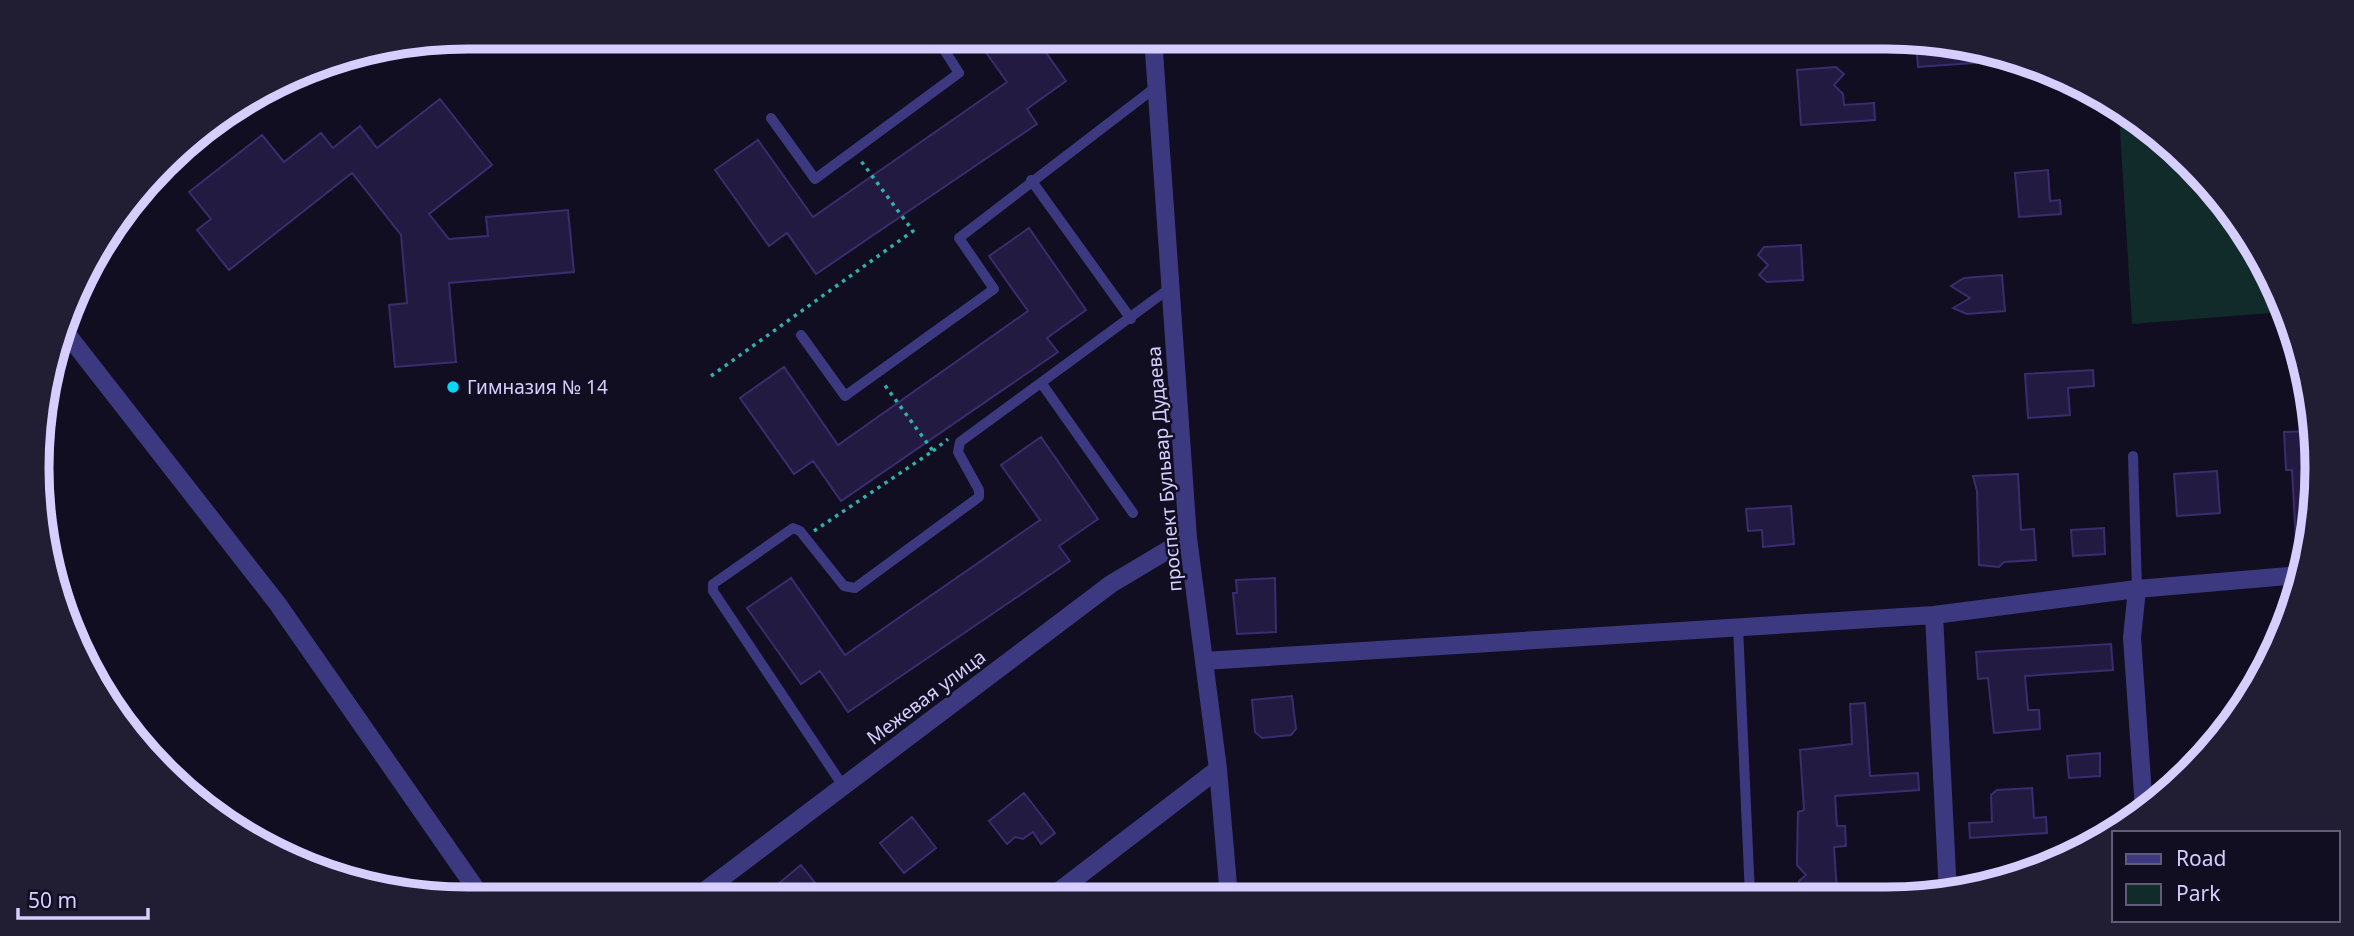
<svg xmlns="http://www.w3.org/2000/svg" width="2354" height="936" font-family="'Noto Sans',sans-serif">
<rect width="100%" height="100%" fill="#110e21"/>
<path fill="#112b2b" d="M2119,114L2170,144L2273,277L2282,312L2132,324Z"/>
<path fill="#231a42" stroke="#3b2c6e" stroke-width="2" d="M975,37H1035L1066,81L1027,109L1037,124L816,274L787,233L769,246L715,170L758,140L813,217L1007,82Z
M1953,48L2001,56V61L1918,67L1917,53L1950,52Z
M1836,67L1844,74L1834,85L1843,94L1844,105L1874,103L1875,120L1801,125L1797,70Z
M440,99L492,165L429,214L449,239L488,236L486,217L568,210L574,272L449,283L456,362L395,367L389,305L407,303L401,235L352,173L229,270L197,230L211,219L189,192L262,135L284,162L321,133L333,148L360,126L377,148Z
M2048,170L2050,201L2060,200L2061,214L2019,217L2015,173Z
M1029,228L1086,310L1047,338L1058,352L841,501L813,461L794,474L740,398L784,367L838,445L1028,311L989,256Z
M1801,245L1803,280L1767,282L1759,275L1768,265L1758,255L1764,247Z
M2002,275L2005,311L1967,314L1953,308L1970,298L1951,286L1964,278Z
M2093,370L2094,386L2068,388L2070,415L2028,418L2025,374Z
M2314,431L2316,439L2303,541H2296L2292,470H2286L2284,432Z
M1041,437L1098,519L1059,546L1070,561L848,712L820,671L801,684L747,608L791,578L845,655L1040,520L1001,465Z
M2217,471L2220,513L2177,516L2174,474Z
M2018,474L2021,530L2034,529L2036,560L2004,562L1999,567L1979,565L1977,491L1973,476Z
M1791,506L1794,544L1763,547L1762,530L1748,531L1746,509Z
M2104,528L2105,554L2073,556L2071,530Z
M1275,578L1276,632L1237,634L1233,593H1237L1236,580Z
M2111,644L2113,670L2025,676L2028,710H2039L2040,729L1994,733L1988,678L1978,679L1976,652Z
M1292,696L1296,729L1291,735L1262,738L1255,732L1252,700Z
M1865,703L1870,776L1918,773L1919,790L1835,796L1837,826H1845L1846,846L1834,847L1837,891L1800,893L1799,881L1806,875L1797,865V857L1798,812L1804,810L1800,750L1852,744L1850,704Z
M2100,753V776L2069,778L2067,756Z
M2032,788L2034,818L2046,817L2047,833L1970,838L1969,823L1992,822L1991,795L1997,790Z
M1024,793L1055,833L1041,844L1033,832L1023,839L1015,837L1007,844L989,821Z
M912,817L936,848L904,873L880,843Z
M801,865L827,898H790L778,884Z"/>
<g fill="none" stroke-linecap="round" stroke-linejoin="round">
<path stroke="#30b1ac" stroke-width="3.5" stroke-dasharray="3.5 5" stroke-linecap="butt" d="M711,376L913,231L861,161
M933,451L948,439
M814,531L933,451L884,384"/>
<path stroke="#3d3980" stroke-width="10" d="M771,118L815,179L959,73L936,37
M1031,180L1131,319
M801,335L845,396L994,289L959,238L1156,87
M1042,384L1133,513
M2133,456L2137,589
M1738,627L1750,896
M843,786L713,591V584L793,528L800,531L844,586L855,588L979,497V490L958,452L960,442L1170,288"/>
<path stroke="#3d3980" stroke-width="18" d="M1153,37L1188,538L1218,769L1229,897
M67,334L277,603L483,899
M2137,589L2132,638L2144,809
M1934,615L1948,894
M1204,661L1934,615L2137,589L2299,575
M1050,898L1218,769
M694,899L1111,584L1188,538"/>
</g>
<circle fill="#04d8f5" stroke="#110e21" stroke-width="2.5" cx="453" cy="387" r="7"/>
<g text-anchor="middle" stroke-width="5" stroke-linejoin="round" paint-order="stroke">
<g font-size="19" fill="#d5cefe" stroke="#110e21" text-anchor="start">
<text x="467" y="394">Гимназия № 14</text>
</g>
<g font-size="19" fill="#d5cefe" stroke="#110e21">
<text transform="translate(1164 469) rotate(-95)" y="7">проспект Бульвар Дудаева</text>
<text transform="translate(926 697) rotate(-37)" y="7">Межевая улица</text>
</g>
</g>
<path d="M0 0H2354V936H0ZM468 49H1886A419 419 0 0 1 2305 468V468A419 419 0 0 1 1886 887H468A419 419 0 0 1 49 468V468A419 419 0 0 1 468 49Z" fill="#211d33" fill-rule="evenodd"/>
<path fill="none" stroke="#d5cefe" stroke-width="9" d="M468 49H1886A419 419 0 0 1 2305 468V468A419 419 0 0 1 1886 887H468A419 419 0 0 1 49 468V468A419 419 0 0 1 468 49Z"/>
<rect x="2112" y="831" width="228" height="91" fill="#110e21" stroke="#5f5b79" stroke-width="2"/>
<rect x="2126" y="854" width="35" height="10" fill="#3d3980" stroke="#5f5b79" stroke-width="2"/>
<text x="2176" y="866" font-size="21" fill="#d5cefe">Road</text>
<rect x="2126" y="884" width="35" height="21" fill="#112b2b" stroke="#5f5b79" stroke-width="2"/>
<text x="2176" y="901" font-size="21" fill="#d5cefe">Park</text>
<path d="M18 908v10h130v-10" fill="none" stroke="#d5cefe" stroke-width="3.5"/>
<text x="28" y="908" font-size="21" fill="#d5cefe" stroke="#110e21" stroke-width="5" paint-order="stroke">50 m</text>
</svg>
